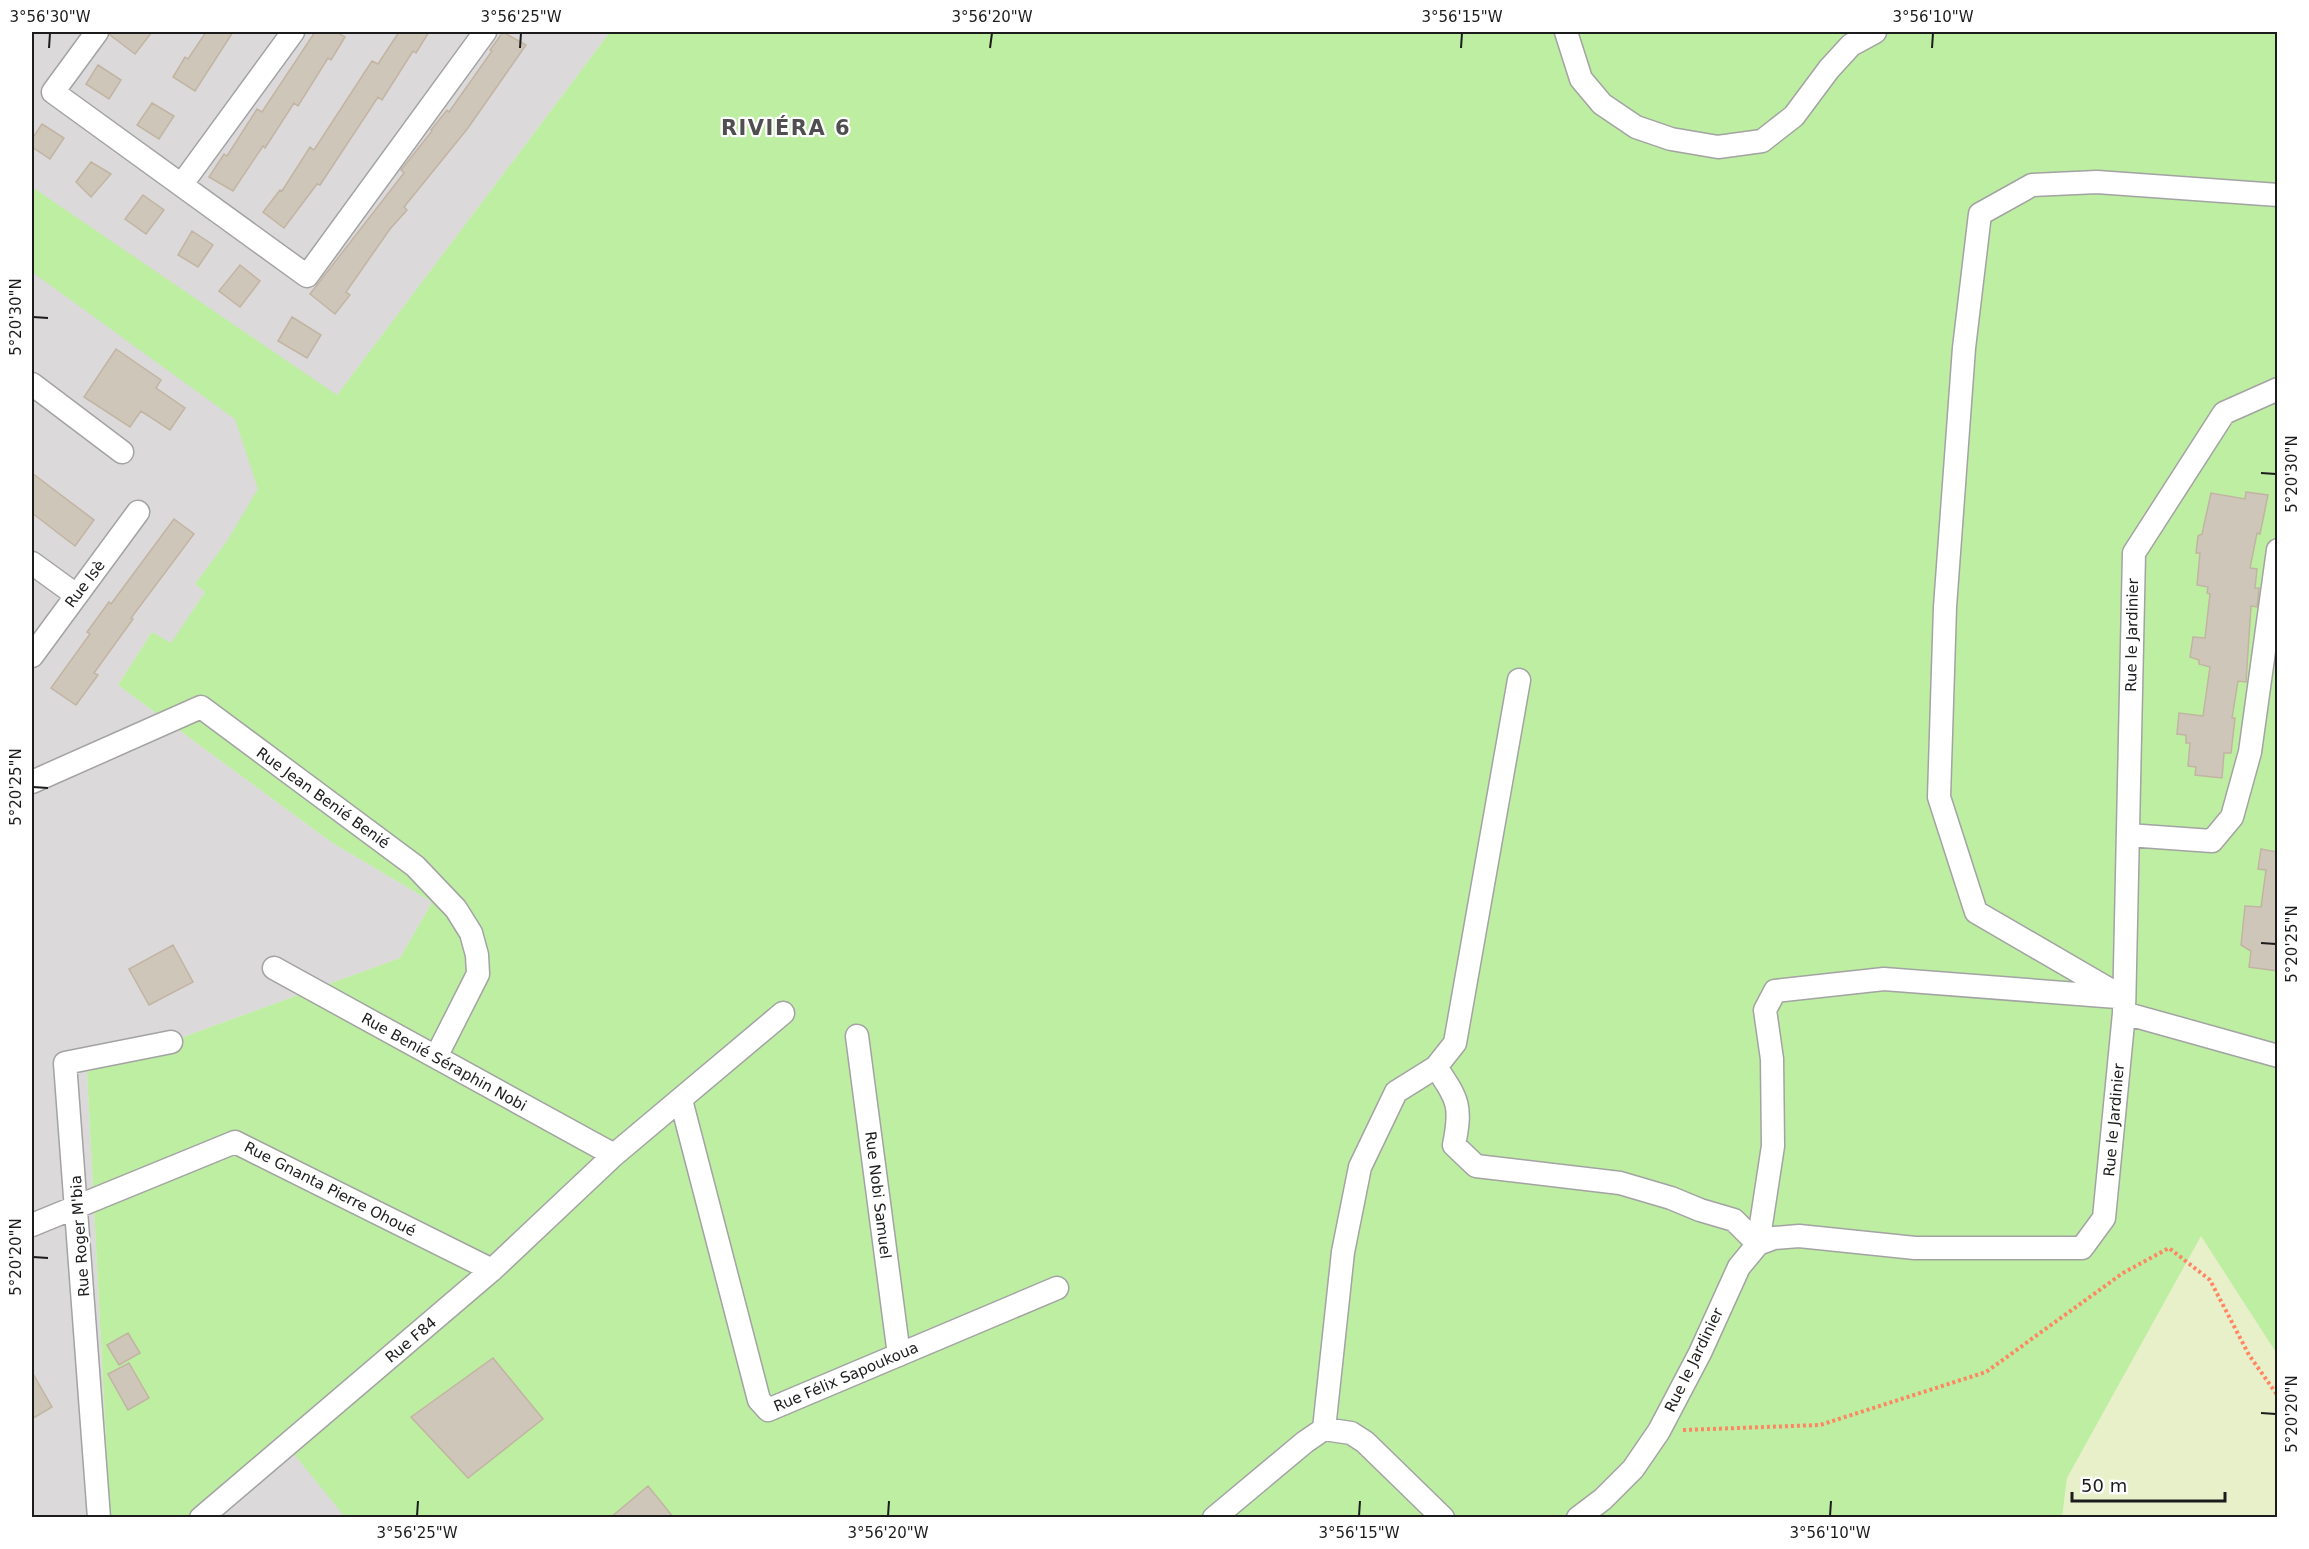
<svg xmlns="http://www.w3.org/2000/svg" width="2309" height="1549" font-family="'DejaVu Sans',sans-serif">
<rect width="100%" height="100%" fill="#efece1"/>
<path fill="#dbd9d9" d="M32,32H610L195,584L205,592L171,644L152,632L118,685L331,842L432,902L400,958L87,1072L110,1517H32Z
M284,1442L346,1517L199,1518Z"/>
<path fill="#e8f0ca" d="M2201,1236L2277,1354V1517L2062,1518L2067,1478Z"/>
<path fill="#bdeea2" d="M610,32H2277V1354L2201,1236L2067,1478L2062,1517L346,1518L284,1442L199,1517H110L87,1072L400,958L432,902L331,842L118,685L152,632L171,643L205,592L195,584L227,541L258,489L235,419L32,272V187L337,395Z"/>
<path fill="#cfc6ba" stroke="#c2b4a2" stroke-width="1.5" d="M110,32H152L135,54L110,35Z
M206,32H233L195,91L173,77L185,57L188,59Z
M315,32H336L345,37L331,60L328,58L298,106L294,103L265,148L263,146L233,191L209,177L224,154L227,156L257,109L262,112Z
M399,32H429L416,53L413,51L382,100L378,97L320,185L317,184L284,228L263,212L280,190L282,191L310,147L314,150L372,61L378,64Z
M503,32L526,45L468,128L404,207L407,210L390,229L346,292L350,295L335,314L310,294L404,173L401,170L432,131L431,130L447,110L449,112L492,51L490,50Z
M98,65L121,80L109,99L86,84Z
M152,103L174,116L159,139L137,125Z
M42,124L64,138L50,159L32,147V139Z
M91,162L111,174L91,197L76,182Z
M143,195L164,210L146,234L125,219Z
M192,231L213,245L198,267L178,255Z
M240,265L260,281L240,307L219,291Z
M292,317L321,335L307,358L278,341Z
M116,349L161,380L156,388L185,408L170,430L141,411L130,427L84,397Z
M32,473L94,520L75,546L32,513Z
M2246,492L2268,495L2260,534L2257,533L2250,568L2257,569L2255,588H2259L2257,607L2251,606L2246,682L2238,681L2232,718H2235L2231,753H2224L2222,778L2195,775L2196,767L2188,766L2190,743H2186V735L2177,734L2179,713L2203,716L2210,667L2199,664V660L2190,657L2193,637L2205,638L2210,594L2207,593L2208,587L2197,585L2200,553H2196L2198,536L2202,534L2211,493L2245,499Z
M174,519L194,534L131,618L133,619L94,673L98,675L76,705L51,688L90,634L87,632L109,602L111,604Z
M2261,849L2277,852V971L2249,967L2251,951L2241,945L2245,906L2261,907L2266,870L2258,869Z
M173,945L193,982L149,1005L129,969Z
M128,1333L140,1353L119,1365L107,1345Z
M493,1358L543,1419L468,1478L411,1417Z
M129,1363L149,1398L128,1410L108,1374Z
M32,1372L52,1407L32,1419Z
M648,1486L674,1518H610Z"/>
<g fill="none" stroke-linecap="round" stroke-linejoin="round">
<defs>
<path id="minor" d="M97,32L53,92L307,276L485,32
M1566,32L1581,79L1602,104L1636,127L1671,139L1718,147L1762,141L1794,116L1829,69L1851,45L1875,32
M182,184L293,32
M32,384L122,452
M32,563L76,595
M32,656L138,512
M32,782L201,707L415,866L456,909L471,933L477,955L478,974L436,1057
M2128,835L2212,841L2232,817L2250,752L2278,550
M274,968L614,1155
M2124,998L1976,912L1939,797L1945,607L1964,348L1980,214L2032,185L2097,182L2278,195
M2124,1013L2278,1056
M857,1036L899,1355
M1436,1067C1458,1100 1462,1105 1454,1145L1476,1166L1620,1183L1671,1198L1700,1210L1734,1220L1758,1244L1773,1146L1772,1059L1765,1010L1775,991L1884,979L2117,997
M681,1100L759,1400L768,1410L1057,1288
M32,1225L235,1142L492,1270
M1324,1429L1343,1252L1360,1167L1396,1092L1436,1067L1455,1043L1519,680
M99,1518L65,1063L171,1042
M201,1518L492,1270L614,1155L783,1013
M1214,1518L1305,1442L1324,1429L1351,1433L1365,1442L1443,1518
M1578,1518L1603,1499L1633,1469L1659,1431L1700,1353L1739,1267L1758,1244L1774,1238L1799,1236L1915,1248H2082L2104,1218L2124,1013L2134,553L2224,413L2278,389"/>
</defs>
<use href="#minor" stroke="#a3a3a3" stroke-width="25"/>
<path stroke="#ff8662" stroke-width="4" stroke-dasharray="3 3" stroke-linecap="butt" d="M1683,1430L1820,1425L1986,1372L2123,1273L2169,1248L2210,1280L2249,1355L2278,1396"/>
<use href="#minor" stroke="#fff" stroke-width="22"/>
</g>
<path fill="none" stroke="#1c1c1c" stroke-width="2" d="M49,48L50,33M520,48L521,33M990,48L992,33M1461,48L1462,33M1932,48L1933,33M33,317L48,318M2261,473L2276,474M33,787L48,788M2261,943L2276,944M33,1257L48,1258M2261,1413L2276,1414M417,1516L418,1501M888,1516L889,1501M1359,1516L1360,1501M1830,1516L1831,1501"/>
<g text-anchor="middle" stroke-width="4.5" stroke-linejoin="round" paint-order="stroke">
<g font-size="15" fill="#1c1c1c" stroke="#fff">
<text transform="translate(85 584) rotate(-53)" y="5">Rue Isè</text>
<text transform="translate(2132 635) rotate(-89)" y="5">Rue le Jardinier</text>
<text transform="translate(323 798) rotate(36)" y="5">Rue Jean Benié Benié</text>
<text transform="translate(444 1062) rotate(29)" y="5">Rue Benié Séraphin Nobi</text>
<text transform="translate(2114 1120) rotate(-85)" y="5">Rue le Jardinier</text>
<text transform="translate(330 1189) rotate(27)" y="5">Rue Gnanta Pierre Ohoué</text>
<text transform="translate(878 1195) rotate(83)" y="5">Rue Nobi Samuel</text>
<text transform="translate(80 1236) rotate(-94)" y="5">Rue Roger M'bia</text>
<text transform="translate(411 1340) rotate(-40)" y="5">Rue F84</text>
<text transform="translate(1694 1360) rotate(-64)" y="5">Rue le Jardinier</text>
<text transform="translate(846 1377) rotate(-23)" y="5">Rue Félix Sapoukoua</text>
</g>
<g font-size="21" font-weight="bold" letter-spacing="1.5" fill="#4f4f4f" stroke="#fff">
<text x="786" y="135">RIVIÉRA 6</text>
</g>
</g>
<rect width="2309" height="1549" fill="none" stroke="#ffffff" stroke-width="66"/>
<path d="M2072 1492v9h153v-9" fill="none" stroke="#1c1c1c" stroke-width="3"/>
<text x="2081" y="1492" font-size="18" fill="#1c1c1c" stroke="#ffffff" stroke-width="4.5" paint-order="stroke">50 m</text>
<rect x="33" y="33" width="2243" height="1483" fill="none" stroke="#1c1c1c" stroke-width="2"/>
<g font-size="15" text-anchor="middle" fill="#1c1c1c">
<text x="50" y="22">3°56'30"W</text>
<text x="521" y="22">3°56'25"W</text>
<text x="992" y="22">3°56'20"W</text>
<text x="1462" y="22">3°56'15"W</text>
<text x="1933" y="22">3°56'10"W</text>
<text transform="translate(16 317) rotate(-90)" y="5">5°20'30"N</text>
<text transform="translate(2292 474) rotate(-90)" y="5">5°20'30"N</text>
<text transform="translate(16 787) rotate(-90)" y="5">5°20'25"N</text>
<text transform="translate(2292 944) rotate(-90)" y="5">5°20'25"N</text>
<text transform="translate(16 1257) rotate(-90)" y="5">5°20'20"N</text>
<text transform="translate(2292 1414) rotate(-90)" y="5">5°20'20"N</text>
<text x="417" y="1538">3°56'25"W</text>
<text x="888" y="1538">3°56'20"W</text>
<text x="1359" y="1538">3°56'15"W</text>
<text x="1830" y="1538">3°56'10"W</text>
</g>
</svg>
